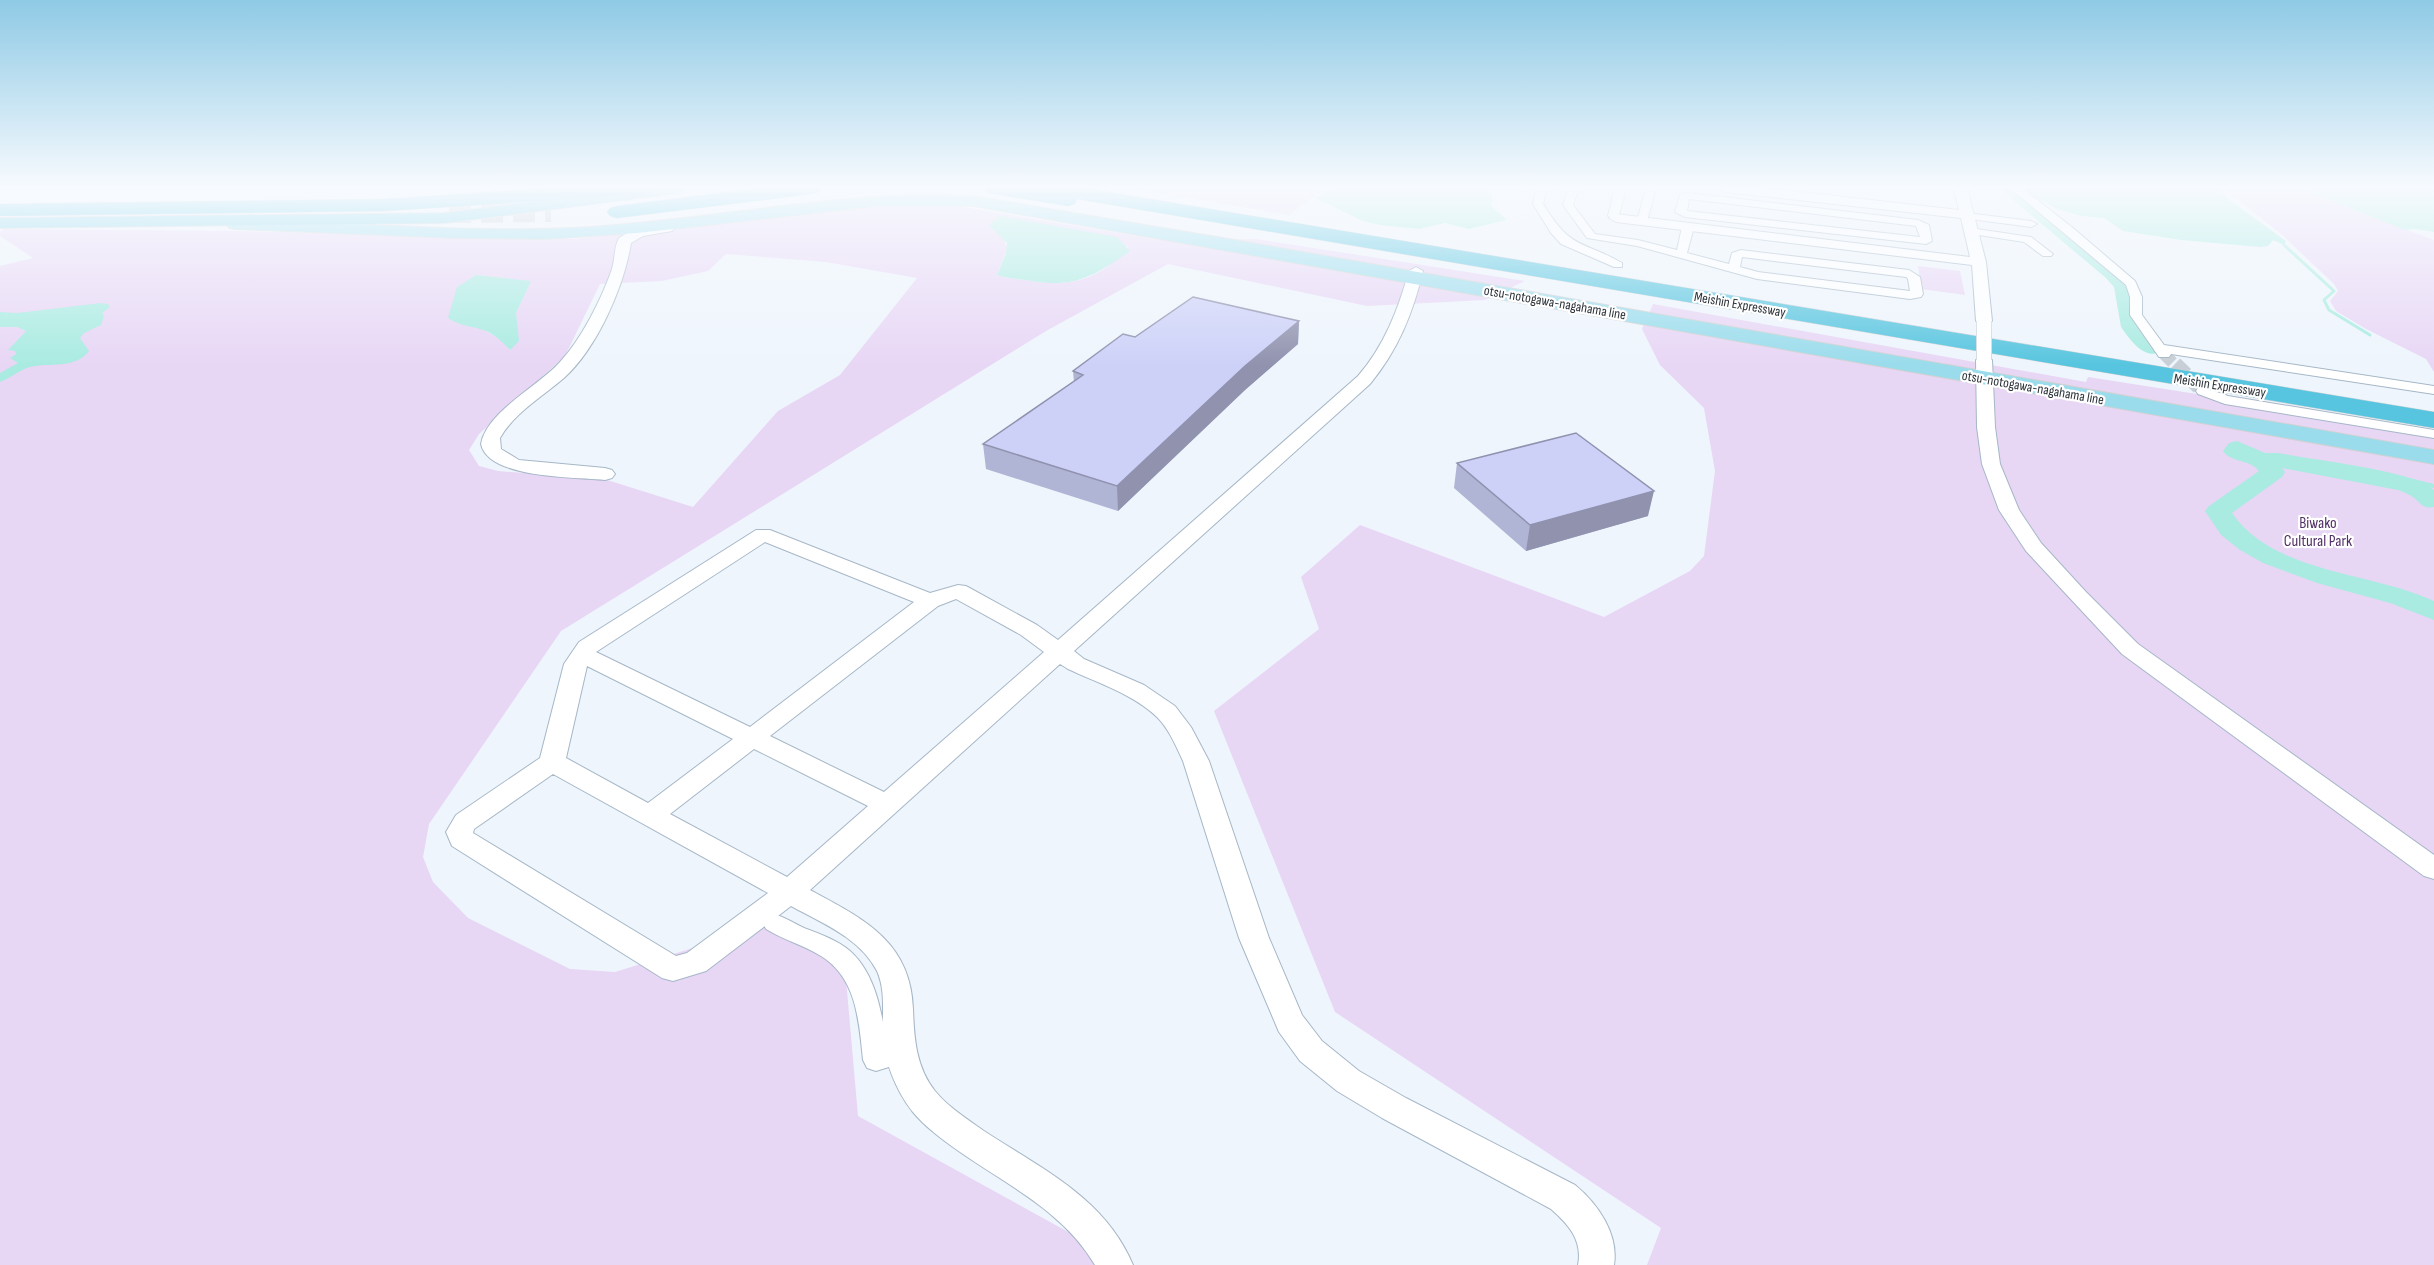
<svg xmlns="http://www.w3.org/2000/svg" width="2434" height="1265" font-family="'Sofia Sans Condensed',sans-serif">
<rect width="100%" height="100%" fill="#eef5fc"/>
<path fill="#e8d6f5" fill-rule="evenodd" d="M1128,188H1311L1322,191L1289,215Z
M2223,188H2312L2309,192L2315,195L2434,240V372L2426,359L2366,329L2336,311L2330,301L2338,291L2334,284L2281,234Z
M929,204L963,207L1160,240L1256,239L1525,281L1485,300L1367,306L1168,264L1046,331L561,631L429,824L423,857L433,882L468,918L570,969L615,972L774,923L845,968L858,1116L1110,1255L1111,1265H0V266L33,258L0,236V232L4,229L234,231L574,239L838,209ZM1004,240L1122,244L1128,247C1098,281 1070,288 1025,280C1016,279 1006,278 997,275L1007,248ZM726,254L826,262L917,278L840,375L778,411L693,507L604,479L498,471L479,466L469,450L479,434L565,356L600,284L662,281L708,271ZM508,280L530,282L516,313L510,350L500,339L486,331Z
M1918,266L1960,271L1965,295L1921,289Z
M1653,304L2086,382L2088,377L2434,431V1265H1647L1661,1228L1335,1012L1214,711L1319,629L1301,577L1360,525L1604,617L1690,571L1704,556L1715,471L1704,408L1660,365L1642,329Z"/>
<path fill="#a9ebe1" d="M1336,188H1488L1493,201L1491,206L1507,220L1469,229L1445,223L1419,229L1380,225L1363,221L1315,198Z
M2019,188H2220L2227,198L2286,241L2284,245L2273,240L2268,246L2260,247L2181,240L2123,231L2104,218L2081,216L2057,209Z
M2315,188H2434V232L2415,229L2405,230L2310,192Z
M1000,216L1117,237L1130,251C1091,278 1074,289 1025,280C1016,279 1006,278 997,275L1006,253L1007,243L989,225Z
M476,275L531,281L516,313L519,341L510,350C503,343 496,335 486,331C470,325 465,328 448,318L457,287Z
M101,303L108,304L110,307L102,313L104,316L101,325L84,333L80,338L89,351C75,370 48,362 30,367C20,370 10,378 0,382V373L18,363L10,358L16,354L15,351L8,350L26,331L17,327H0V312L17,313Z"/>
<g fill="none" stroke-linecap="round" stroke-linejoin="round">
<path stroke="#a9ebe1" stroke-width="3" d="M2284,245L2334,291L2324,300L2329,310L2370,335"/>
<path stroke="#a9ebe1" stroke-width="4" d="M2381,479L2409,480L2434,486"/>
<path fill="#a9ebe1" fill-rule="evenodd" d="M1999,188H2018L2120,270L2133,286L2141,325L2162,349L2159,353C2143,358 2130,340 2121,327L2114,287L2106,278Z
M2237,441L2265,453H2278C2308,459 2417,471 2434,490V507C2422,509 2421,503 2413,497C2409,494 2403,492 2398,490L2282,468L2285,472L2282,477L2232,513C2274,574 2372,572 2434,601V620L2390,603L2317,583L2263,563L2240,550L2221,535L2205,511L2209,506L2259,471C2250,459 2231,463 2223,451L2229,443Z"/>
<path stroke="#c7ced5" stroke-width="12" stroke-dasharray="12 6" stroke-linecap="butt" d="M2164,354L2176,366"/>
<path stroke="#c7ced5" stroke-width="15" stroke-dasharray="15 8" stroke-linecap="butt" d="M2175,364L2199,387"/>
<path stroke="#c7ced5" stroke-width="22" stroke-dasharray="22 10" stroke-linecap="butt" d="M449,212L551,211"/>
<defs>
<path id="minor" d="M1537,188H1547L1543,204C1572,251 1580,239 1622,263V267H1614L1561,244L1551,233L1533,204Z
M1569,188H1579L1573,205L1595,234L1638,240L1677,250L1682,227L1688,224L1694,227L1687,253L1729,264L1732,253L1741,250L1909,270L1920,277L1923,294L1921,297L1910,299L1757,279L1637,246L1587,238L1563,205ZM1742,257L1906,277L1908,279L1910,291L1758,272L1740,267Z
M1615,188L1626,189L1619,215L1621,218L1616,221L1608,216Z
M1646,188H1656L1647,221L1642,224L1637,221Z
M2010,188H2022L2073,228L2135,281L2142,297V315L2164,345L2434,386V394L2171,354L2169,357H2159L2130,315V297L2126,285Z
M1688,193L1918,220L1929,225L1932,241L1926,244L1685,217L1675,212L1680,195ZM1689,199L1916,226L1920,237L1687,211Z
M1967,213L2031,221L2037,224L2031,227L1963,218V214Z
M1970,228L2031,237L2053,254L2051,256H2043L2024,242L1966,233V229Z
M2203,387L2228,396L2434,430V438L2225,404L2198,394L2196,391L2198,388Z
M774,914C784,917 794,923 804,928C820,934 837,940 850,951C876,974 882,1014 887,1046L902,1041L911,1044L915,1052L911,1060L876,1071L867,1068L863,1060C859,1022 857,978 821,956C804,945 783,940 766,929L763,923L766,917Z"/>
<path id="tertiary" d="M1719,188H1764L1959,210L1954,188H1967L1986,262L1992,321L1984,326L1976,321L1972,265L1616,222L1609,218L1616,214L1970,257L1961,218L1725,192Z
M667,224L672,225L674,228L672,231L643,236L631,243C624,287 597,348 564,378C543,396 514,413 500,438L501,449L519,460L605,468L612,470L615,474L612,478L605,480C576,477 488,479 481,444C486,412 540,385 560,362C582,338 601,300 612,269C615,259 614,247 619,238L634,229Z
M1416,267L1423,271C1413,313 1398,350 1370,384L1074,651L1084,659L1144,685L1175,706L1191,727L1209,761L1269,938L1302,1015L1322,1041L1359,1071L1406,1098L1575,1185C1598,1204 1619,1234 1614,1265H1578C1583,1240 1568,1224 1551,1209L1382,1118L1337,1091L1300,1061L1279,1032L1239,938L1183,761C1176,746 1169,729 1157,717C1133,694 1098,683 1068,669L1060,664L810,890C862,918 911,941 913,1009C914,1038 916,1067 935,1091C948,1107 967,1119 984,1131C1042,1169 1105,1198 1133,1265H1095C1064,1212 1009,1186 960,1152C943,1140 925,1127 912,1111C896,1090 884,1061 883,1035C882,1014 886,991 877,971C860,938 822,923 791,906L706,971L673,981L662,978L452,846L446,832L456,815L540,758L564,664L579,642L756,530H770L930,593L958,585L966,586L1037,625L1058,640L1358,376C1384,346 1398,310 1409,271ZM765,542L914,602L750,727L596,652ZM956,599L1021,635L1044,652L884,792L770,736L938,606ZM587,666L733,739L648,803L566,758ZM754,749L868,806L787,877L670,814ZM553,774L768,893L687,953L676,956L473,833L474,829Z
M1984,355L1992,360L1995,427L2000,464L2019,510L2041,543L2086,592L2138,644L2434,855V879L2424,876L2122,654L2026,551L1999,510L1982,464L1977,427L1976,360Z"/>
<path id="primary" d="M925,194L973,196L1223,238L2434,450V464L973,206H876L637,233L545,239L456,238L235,229L229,228L226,224L229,220L235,219C353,222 472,234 590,227C702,219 812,198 925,194Z"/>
<path id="trunk" d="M634,188H687L679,193L445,223L0,228V218L445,213Z"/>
<path id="motorway" d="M551,188H657L655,192L648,194L385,211L0,216V204L385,199Z
M761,188H821L819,192L812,194L617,218L610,216L607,212L610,208L617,206Z
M985,188H1084L2434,412V428L1077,199L1075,204L1068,206L994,194L987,192Z"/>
</defs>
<use href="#minor" stroke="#a6b7c7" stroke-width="2"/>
<use href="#tertiary" stroke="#a6b7c7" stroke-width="2"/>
<use href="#primary" stroke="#d0d2d3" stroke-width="2"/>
<use href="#trunk" stroke="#d0d2d3" stroke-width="2"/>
<use href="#motorway" stroke="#d0d2d3" stroke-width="1"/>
<use href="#minor" fill="#fff" fill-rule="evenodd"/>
<use href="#tertiary" fill="#fff" fill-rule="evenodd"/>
<use href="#primary" fill="#9adcec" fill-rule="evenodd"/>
<use href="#trunk" fill="#78d0e6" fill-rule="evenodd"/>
<use href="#motorway" fill="#57c5df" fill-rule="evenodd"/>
<defs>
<path id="tertiary-bridge" d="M1984,321V360"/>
</defs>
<use href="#tertiary-bridge" stroke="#a6b7c7" stroke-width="16" stroke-linecap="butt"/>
<use href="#tertiary-bridge" stroke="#fff" stroke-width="15"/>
</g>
<path fill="#b0b4d5" d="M1299,321L1298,344L1245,390L1118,511L986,469L983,444L1074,382L1073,371L1135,337Z
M1457,463L1648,516L1526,551L1454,488Z"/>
<path fill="#9092ae" d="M1299,321L1298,344L1245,390L1118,511L1117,486L1245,366Z
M1654,491L1648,516L1526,551L1530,525Z"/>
<path fill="#cdd1f8" stroke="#9092ae" stroke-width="1.5" d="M1193,297L1299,321L1245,366L1117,486L983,444L1083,375L1073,371L1123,334L1135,337Z
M1576,433L1654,491L1530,525L1457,463Z"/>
<linearGradient id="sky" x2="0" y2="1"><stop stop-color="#8fcae5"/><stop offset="0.51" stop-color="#f7fafe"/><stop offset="1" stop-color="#f7fafe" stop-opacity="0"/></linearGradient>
<rect width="2434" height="366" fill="url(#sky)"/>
<g text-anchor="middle" stroke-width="4.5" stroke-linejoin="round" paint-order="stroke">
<g font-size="14" fill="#2b3238" stroke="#fff">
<text transform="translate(1555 302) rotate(10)" y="5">otsu-notogawa-nagahama line</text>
<text transform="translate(1740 304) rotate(10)" y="5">Meishin Expressway</text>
<text transform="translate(2220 385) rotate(9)" y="5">Meishin Expressway</text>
<text transform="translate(2033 387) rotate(10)" y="5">otsu-notogawa-nagahama line</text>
</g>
<g font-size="16" fill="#512f66" stroke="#fff">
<text x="2318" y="528">Biwako<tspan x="2318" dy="18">Cultural Park</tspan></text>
</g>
</g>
</svg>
